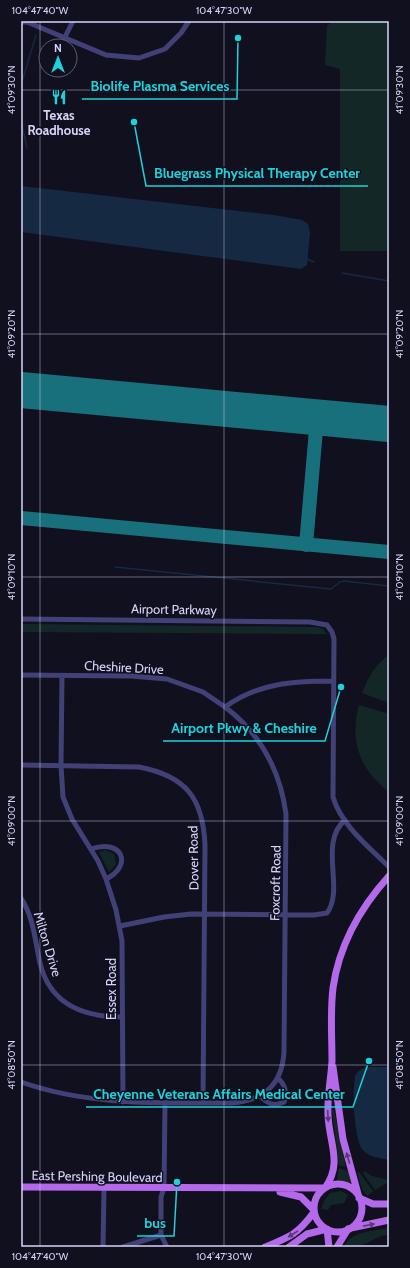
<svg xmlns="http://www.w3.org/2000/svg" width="410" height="1268" font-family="Cabin,sans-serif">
<rect width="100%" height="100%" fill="#11101f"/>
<path fill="#132826" d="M333,21H389V251H340V69L325,65L327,26Z
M21,624L317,627L323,629L327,634L21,632Z
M389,655V703L362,693C368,678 375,664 389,655Z
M359,705L389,714V792C360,770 349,740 359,705Z
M105,850L114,854L116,864L109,872L99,852Z
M332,1110H334L346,1167L339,1165Z
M339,1168L348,1171L351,1183L337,1180Z
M364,1171L372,1176L389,1180V1182L375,1190L363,1173Z
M359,1172L373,1191L367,1196L362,1189L357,1173Z
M341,1191L348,1195L344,1203L331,1205L328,1210L321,1209L324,1201L330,1193Z
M389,1228V1235C380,1235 375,1239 367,1243C360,1246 351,1247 344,1247C350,1231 375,1231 389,1228Z"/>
<path fill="#162943" d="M21,186L274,215L302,220L308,224L310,233L307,265L301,269L21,232Z
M366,1067H389V1160C381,1158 368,1157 363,1150C354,1141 351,1085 356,1074C359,1070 362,1069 366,1067Z"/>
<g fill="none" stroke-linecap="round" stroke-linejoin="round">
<path stroke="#162943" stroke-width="1.5" d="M45,21H47
M21,85L36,35
M21,120L27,148
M307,259L314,262
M342,273L389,281
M115,567L331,589L340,582L344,581L389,586"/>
<path stroke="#18707c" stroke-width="14" d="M21,393L30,391
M299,416C308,418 314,420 316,430L306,545
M21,518L389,552"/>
<path stroke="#18707c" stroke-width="36" d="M21,390L389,424"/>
<path stroke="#414177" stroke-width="5" d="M21,22H27L106,55L139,58L165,49L181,33L189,21
M65,37L73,21
M21,619L310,622L327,625L332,632L334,639L333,797C341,825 369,847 389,867
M21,675L131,676L167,679L203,692L225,707C258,683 294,681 333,681
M62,676L61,766L63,797L72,819L98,861L106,879
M21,765L139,767C186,776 203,798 205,845L203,1103
M91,849C123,838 133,866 106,879L116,910L122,941L123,1102
M21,898C34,918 35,941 40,963C50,1005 84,1017 122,1017
M120,926L164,917L191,914L314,915L327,913C345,889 318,843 345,820
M21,1082C89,1106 160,1103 232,1103C264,1100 282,1085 284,1052L286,814C280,770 261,734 225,707
M260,1096C268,1104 274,1107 284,1102C288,1092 285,1085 278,1078
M165,1103L164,1188L161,1197V1235L167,1247
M103,1247L104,1188
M123,1247L161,1235"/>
<path stroke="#b369ea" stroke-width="7" d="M333,1067L343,1139L358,1194
M314 1208a24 24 0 1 1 48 0a24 24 0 1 1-48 0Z
M21,1187L324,1188
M325,1188C343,1163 329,1143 328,1115C327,1097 331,1079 332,1061C332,1037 330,1013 333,988C339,946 360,908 389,876
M280,1192L301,1197L314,1210
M359,1198L373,1204H389
M351,1228L389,1220
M327,1229L329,1247
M265,1247C290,1237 298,1234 314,1212
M289,1247L307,1234L327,1229
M337,1247L348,1229"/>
</g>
<defs><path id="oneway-solid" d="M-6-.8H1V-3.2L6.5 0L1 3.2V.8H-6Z"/></defs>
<g fill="#5a387a">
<use href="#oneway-solid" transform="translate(328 1116) rotate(87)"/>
<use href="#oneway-solid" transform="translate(348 1158) rotate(-106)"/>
<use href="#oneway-solid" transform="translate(369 1225) rotate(-11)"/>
<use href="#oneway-solid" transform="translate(293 1234) rotate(148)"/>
</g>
<path fill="none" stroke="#d6d3f9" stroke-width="1" stroke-opacity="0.45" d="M40,21V1247M224,21V1247M21,90H389M21,334H389M21,577H389M21,821H389M21,1065H389"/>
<defs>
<symbol id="restaurant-bare" viewBox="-9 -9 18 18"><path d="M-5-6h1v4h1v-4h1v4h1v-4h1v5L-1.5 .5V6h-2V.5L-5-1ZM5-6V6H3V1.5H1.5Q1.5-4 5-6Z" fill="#1ed1da" stroke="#11101f" stroke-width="2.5" paint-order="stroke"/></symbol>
</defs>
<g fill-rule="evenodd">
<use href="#restaurant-bare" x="48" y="86" width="22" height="22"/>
</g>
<g text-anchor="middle" stroke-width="3" stroke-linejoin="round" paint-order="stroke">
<g font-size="13" font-weight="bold" fill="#d6d3f9" stroke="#11101f">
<text x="59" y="120">Texas<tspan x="59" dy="15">Roadhouse</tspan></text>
</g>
<g font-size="13" fill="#d6d3f9" stroke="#11101f">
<text transform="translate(174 609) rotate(1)" y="5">Airport Parkway</text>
<text transform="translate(124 667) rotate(3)" y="5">Cheshire Drive</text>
<text transform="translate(193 858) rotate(-91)" y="5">Dover Road</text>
<text transform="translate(275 883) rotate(-89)" y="5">Foxcroft Road</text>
<text transform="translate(48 944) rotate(73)" y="5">Milton Drive</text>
<text transform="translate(111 989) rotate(-90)" y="5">Essex Road</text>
<text transform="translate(97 1176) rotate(1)" y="5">East Pershing Boulevard</text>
</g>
</g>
<path fill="none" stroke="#1ed1da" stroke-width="1.5" d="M238 38L237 99H82M134 122L146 186H368M341 687L325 741H163M369 1061L353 1107H86M177 1182L174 1236H137"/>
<g fill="#1ed1da" stroke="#11101f" stroke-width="1.5">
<circle cx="238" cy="38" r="4"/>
<circle cx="134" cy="122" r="4"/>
<circle cx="341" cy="687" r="4"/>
<circle cx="369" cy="1061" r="4"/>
<circle cx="177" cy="1182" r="4"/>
</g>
<g font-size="14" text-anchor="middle" font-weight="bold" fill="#1ed1da" stroke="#11101f" stroke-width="3" stroke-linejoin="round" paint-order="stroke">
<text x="160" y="91">Biolife Plasma Services</text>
<text x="257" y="178">Bluegrass Physical Therapy Center</text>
<text x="244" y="733">Airport Pkwy &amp; Cheshire</text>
<text x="219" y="1099">Cheyenne Veterans Affairs Medical Center</text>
<text x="155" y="1228">bus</text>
</g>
<rect width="410" height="1268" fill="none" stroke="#11101f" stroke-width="44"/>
<g transform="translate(58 58)"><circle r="19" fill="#11101f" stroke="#605e76"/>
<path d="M0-3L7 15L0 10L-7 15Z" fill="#1ed1da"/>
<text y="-6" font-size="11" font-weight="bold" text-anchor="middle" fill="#d6d3f9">N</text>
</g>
<rect x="22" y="22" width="366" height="1224" fill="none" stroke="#d6d3f9" stroke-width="1.5"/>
<g font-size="10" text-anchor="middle" fill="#d6d3f9">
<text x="40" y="14">104°47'40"W</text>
<text x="224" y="14">104°47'30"W</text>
<text transform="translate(11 90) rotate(-90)" y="4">41°09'30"N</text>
<text transform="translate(399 90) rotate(-90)" y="4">41°09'30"N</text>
<text transform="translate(11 334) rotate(-90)" y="4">41°09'20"N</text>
<text transform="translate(399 334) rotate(-90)" y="4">41°09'20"N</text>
<text transform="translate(11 577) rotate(-90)" y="4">41°09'10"N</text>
<text transform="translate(399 577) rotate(-90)" y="4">41°09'10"N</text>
<text transform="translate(11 821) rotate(-90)" y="4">41°09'00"N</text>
<text transform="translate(399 821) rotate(-90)" y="4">41°09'00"N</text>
<text transform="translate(11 1065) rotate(-90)" y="4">41°08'50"N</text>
<text transform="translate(399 1065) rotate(-90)" y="4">41°08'50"N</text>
<text x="40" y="1260">104°47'40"W</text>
<text x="224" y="1260">104°47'30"W</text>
</g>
</svg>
